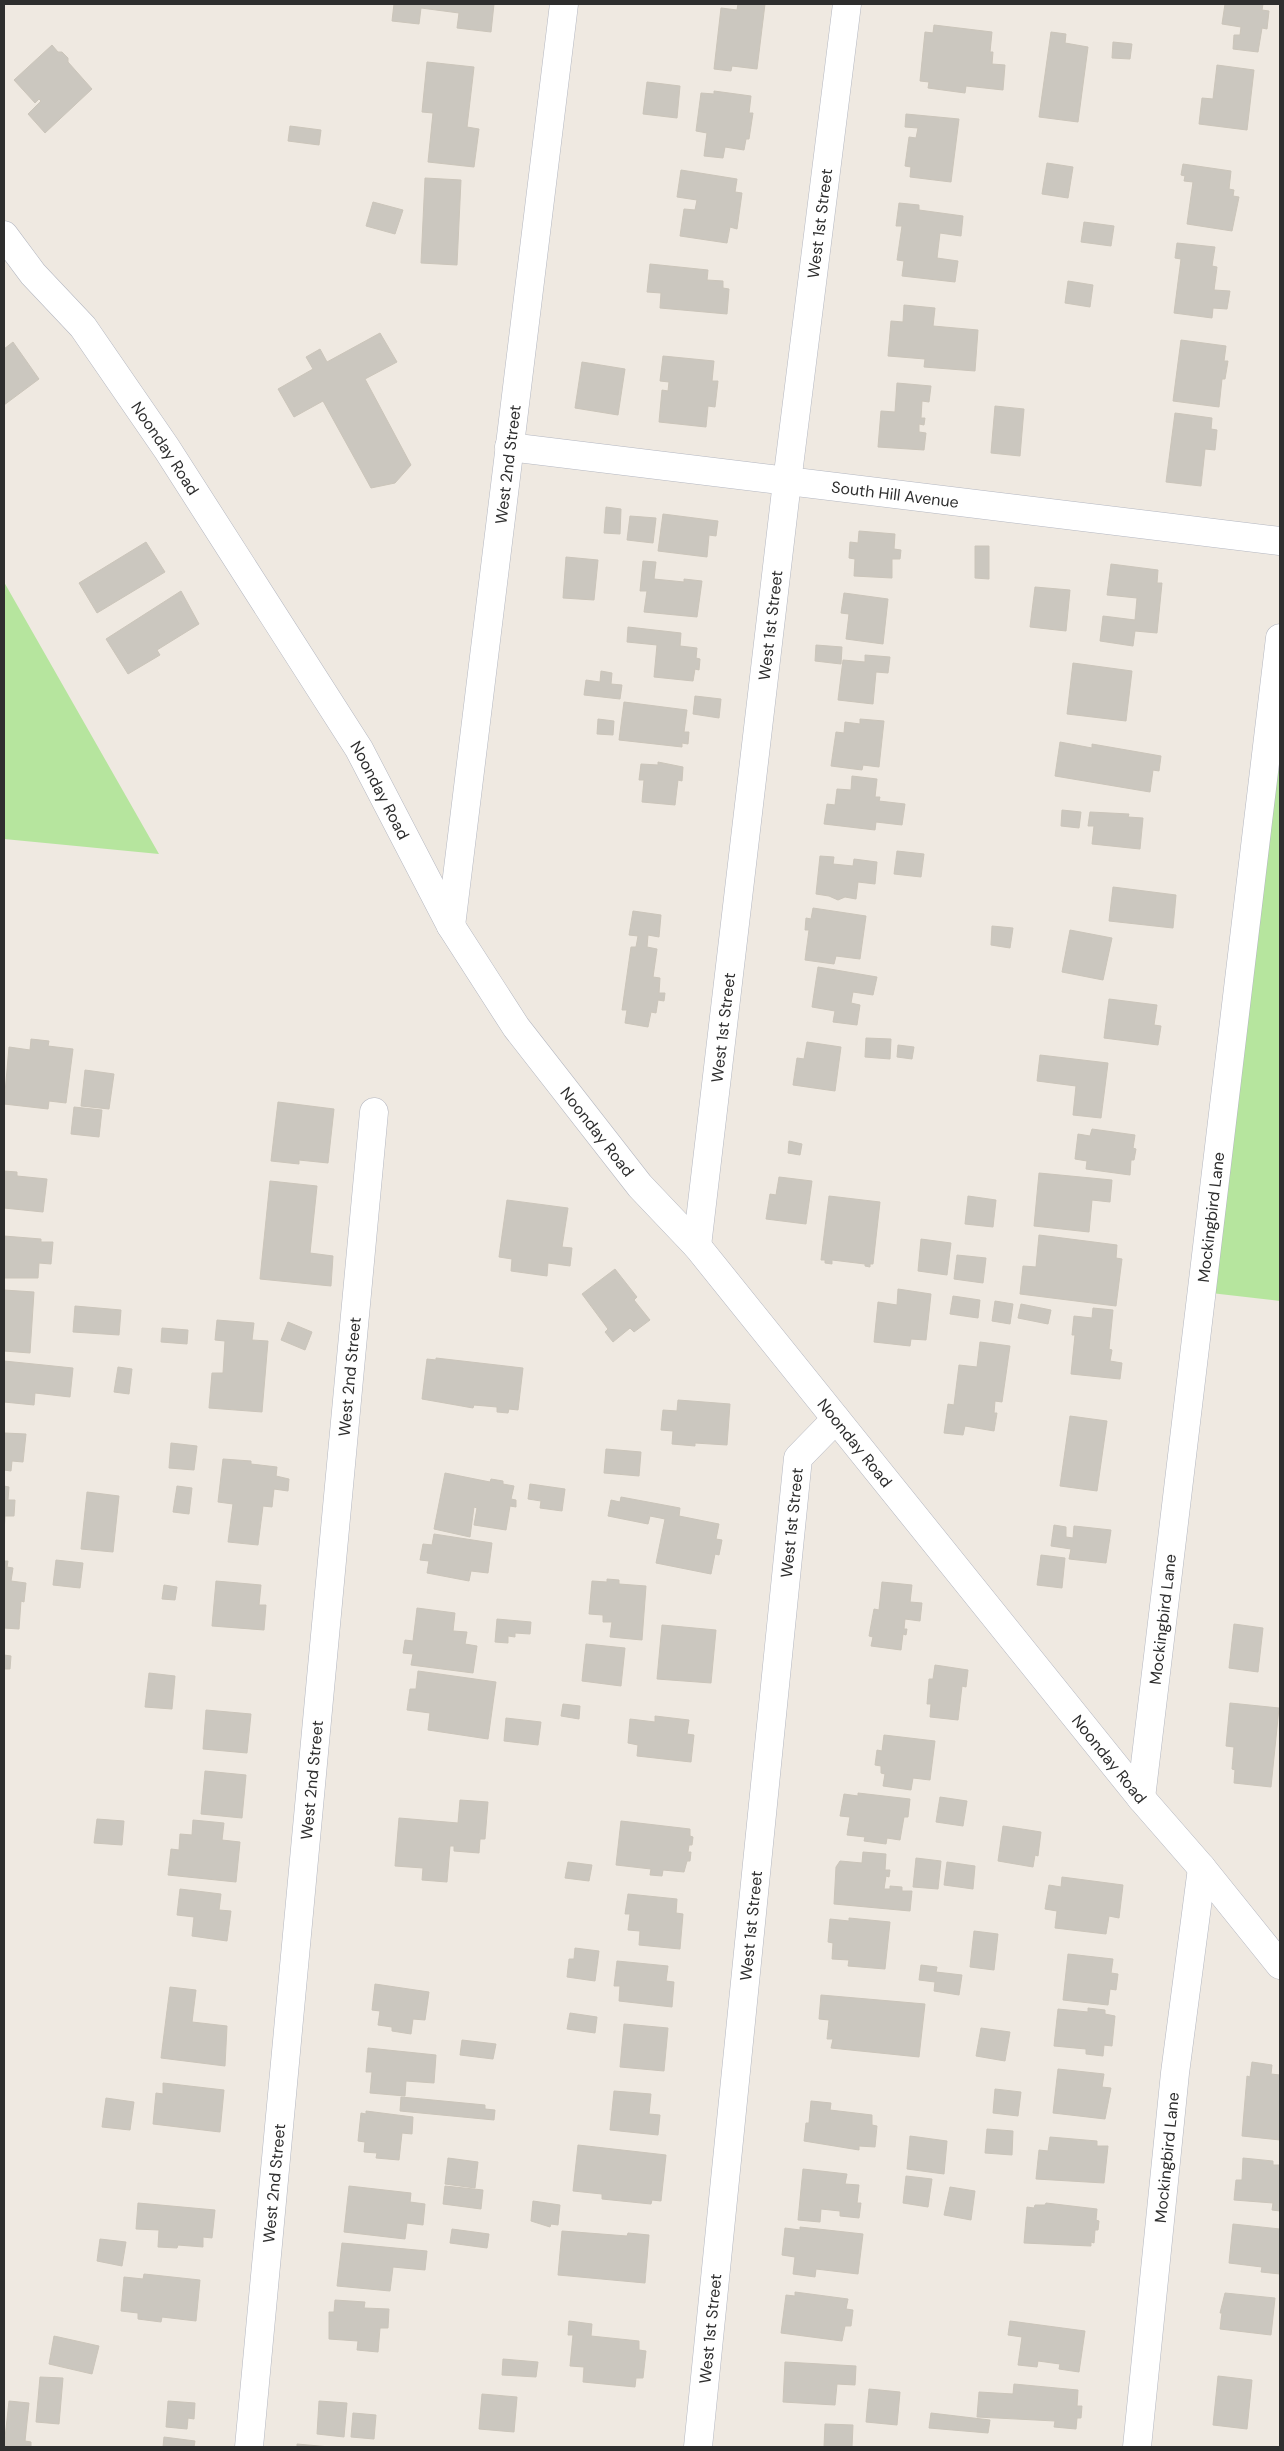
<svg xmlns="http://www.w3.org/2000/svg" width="1284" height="2451" font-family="'DM Sans',sans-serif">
<rect width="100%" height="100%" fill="#efe9e1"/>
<path fill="#b6e59e" d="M4,582L159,854L4,839Z
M1280,760V1301L1202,1292L1265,767Z"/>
<path fill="#cbc7bf" stroke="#cbc5ba" d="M394,4H494L491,32L457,28L459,13L421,8L419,24L392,21Z
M738,4H765L757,69L732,66L731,71L714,69L721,8L737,10Z
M1225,4H1263L1262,10L1269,11L1267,29L1262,28L1258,52L1233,49L1234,35H1240L1241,27L1222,24Z
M934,25L992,32L990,52H993L992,64L1005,65L1003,90L966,86L965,93L928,88L929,82L920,81L925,32L933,33Z
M1051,32L1066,34L1065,43L1088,47L1078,122L1039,117Z
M1113,42L1132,44L1130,59L1112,58Z
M52,45L58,52H62L68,58V62L92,89L45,133L28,114L41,101L39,99L35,103L14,80Z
M427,62L474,67L467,127L479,129L474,167L428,162L433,113L422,112Z
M1217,65L1254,70L1247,130L1199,124L1202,98L1213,99Z
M647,82L680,86L677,118L643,114Z
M714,91L751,96L749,113H753L749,139H746L744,150L725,147L723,158L704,156L707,133L696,131L701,93L714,94Z
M906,114L959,119L951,182L910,177L911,167L905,166L909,137L916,138L918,128L905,127Z
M290,126L321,130L319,145L288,141Z
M1047,163L1073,167L1068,198L1042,194Z
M1183,164L1231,171L1229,189L1234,190L1233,196L1239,197L1232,231L1187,224L1193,182L1184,181L1185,176L1181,175Z
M681,170L737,179L735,192L742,193L737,229L730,227L727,243L680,236L684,209L695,210L697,200L677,197Z
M425,178L461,180L457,265L421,263Z
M373,202L403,210L395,234L366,226Z
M899,203L919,205V210L963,216L961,236L940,233L937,258L958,261L955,282L902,276L904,261L897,260L902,226H896Z
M1084,222L1114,226L1111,246L1081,242Z
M1177,243L1215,247L1212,266L1217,267L1214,290L1230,291L1227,309L1213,308L1212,318L1174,313L1181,259L1175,258Z
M650,264L708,270L707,280L723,281V288L729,289L727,314L660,308L661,293L647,292Z
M1068,281L1093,285L1090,307L1065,303Z
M904,305L935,308L933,326L978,330L975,371L924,367L925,359L888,356L891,321L903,322Z
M380,333L397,362L365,379L411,465L395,483L371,488L323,401L294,417L278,389L313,369L306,357L320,349L327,362Z
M1181,340L1226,346L1224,361H1228L1225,379H1222L1219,407L1173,401Z
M13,342L39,379L4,405V349Z
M663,356L714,361L712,381H718L715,407L708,406L706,427L659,422L662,390L668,391L669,382L660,381Z
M582,362L625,369L618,415L575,408Z
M897,383L931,386L929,402L922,401L921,418H925L924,425L919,424V432L926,433L924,450L878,447L881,411L895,412Z
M995,406L1024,409L1020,456L991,453Z
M1175,413L1212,418L1211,429L1217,430L1215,450L1205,449L1201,486L1166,482Z
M606,507L621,509L620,534L604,533Z
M663,514L718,521L716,536L709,535L707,557L658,551Z
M630,516L656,518L653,543L627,540Z
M859,531L895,534L894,549L901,550L900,559H892V578L854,576L855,559L849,558L850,542L858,543Z
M146,542L165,572L97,613L79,583Z
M975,546H989V579L975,578Z
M566,557L598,560L594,600L563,598Z
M643,561L656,562L654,579L684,582V579L702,581L697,617L644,612L647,591H640Z
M1111,564L1158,570L1157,583H1162L1157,633L1135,631L1133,646L1100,641L1103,616L1135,620L1137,598L1107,595Z
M1035,587L1070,590L1066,631L1030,627Z
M181,591L199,624L157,650L160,655L128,674L106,639Z
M844,593L888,599L883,644L846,639L849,614L841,613Z
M628,627L681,633L680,646L697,648L696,658L700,659L699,670L695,669L693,681L654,677L657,645L627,642Z
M816,645L842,647L841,664L815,661Z
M865,655L890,657L888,673L876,672L873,704L838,700L843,660L865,662Z
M1073,663L1132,671L1126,721L1067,714Z
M601,671L612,673L611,684L622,685L620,699L584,695L586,680L600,682Z
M695,696L721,699L719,718L693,714Z
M624,702L687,710L684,732H689L688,744L682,743V747L619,740Z
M598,719L614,721L613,735L597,734Z
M860,719L884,721L879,767L863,765L862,770L831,766L836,732L844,733L845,722L860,724Z
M1060,742L1092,748V744L1161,756L1159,771L1153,770L1150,792L1055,776Z
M658,762L683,767L682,781L678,780L675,805L642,802L644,780H639L641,764L658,765Z
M852,776L877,779L875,797H880L879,801L905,804L902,825L876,822L875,830L824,824L827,804L835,805L837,789L851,790Z
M1062,810L1081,812L1079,828L1061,826Z
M1090,812L1129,814L1128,817L1143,818L1140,849L1092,844L1094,826H1088Z
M897,851L924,854L921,877L894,874Z
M820,856L834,857L833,864L853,866L854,859L877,862L875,884L858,882L856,899L845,897L838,900L829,896L816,894Z
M1113,887L1176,895L1173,928L1109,921Z
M813,908L866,916L860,959L836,956L834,964L805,960L809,930H805L806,918L811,919Z
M633,911L661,915L659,937L648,935L647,947L657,949L653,977L660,978L659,993H665L664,1001L658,1000L656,1013L651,1012L648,1027L625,1023L627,1010H622L631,947H636L638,936L629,935Z
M992,926L1013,928L1010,948L991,945Z
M1070,930L1112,938L1103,980L1062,972Z
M818,967L877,977L873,995L853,992L851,1003L860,1005L857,1025L833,1022L835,1011L812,1007Z
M1109,999L1157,1005L1154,1025L1161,1026L1158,1045L1104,1038Z
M866,1038L891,1039L890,1059L865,1057Z
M31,1039L49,1041L48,1046L73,1049L66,1103L49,1101L48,1109L4,1104L9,1047L30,1050Z
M807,1042L841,1047L835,1091L793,1085L797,1058L804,1059Z
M898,1045L914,1047L912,1059L897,1057Z
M1040,1055L1108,1063L1101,1118L1073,1115L1076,1086L1037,1081Z
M85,1070L114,1074L109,1109L81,1106Z
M278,1102L334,1109L328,1163L299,1160V1164L271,1161Z
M74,1107L102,1110L99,1137L71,1134Z
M1092,1129L1135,1135L1133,1148L1136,1149L1134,1160H1131L1130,1175L1086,1169L1087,1161L1075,1159L1078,1134L1090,1136Z
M789,1141L802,1144L800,1155L788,1153Z
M4,1171L17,1172V1176L47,1179L43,1212L4,1208Z
M1039,1173L1112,1180L1110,1202L1092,1200L1089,1232L1034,1226Z
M779,1177L812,1181L806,1224L766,1219L770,1194L776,1195Z
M270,1181L317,1186L310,1253L333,1256L331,1286L260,1279Z
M829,1196L880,1202L873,1264H870V1267L865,1266V1264L832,1260V1264L825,1263V1260H821Z
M968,1196L996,1200L993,1227L965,1224Z
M507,1200L568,1208L562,1247L572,1248L570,1266L548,1263L547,1276L511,1271L512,1259L499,1257Z
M1039,1235L1117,1245L1116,1258L1122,1259L1116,1306L1020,1294L1023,1266L1036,1267Z
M4,1236L41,1239V1242H53L51,1264L39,1263L38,1278H4Z
M921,1239L951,1243L947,1275L918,1271Z
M957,1255L986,1258L983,1283L954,1279Z
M615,1269L637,1297L634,1300L650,1320L634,1332L630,1328L613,1342L605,1332L608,1329L582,1294Z
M898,1289L931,1294L926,1340L911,1339L910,1346L874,1342L878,1302L897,1305Z
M4,1290L34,1292L30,1353L4,1351Z
M953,1296L980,1300L978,1318L950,1314Z
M995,1301L1013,1304L1010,1324L992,1321Z
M1021,1304L1051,1310L1048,1324L1018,1318Z
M75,1306L121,1310L119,1335L73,1332Z
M1093,1308L1113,1310L1109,1349L1112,1350L1110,1361L1122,1363L1120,1379L1071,1374L1075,1335H1072L1074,1316L1092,1318Z
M217,1320L254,1323L252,1340L268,1341L262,1412L209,1408L212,1373H223L225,1341L215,1340Z
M288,1322L312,1332L305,1350L281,1340Z
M162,1328L188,1330L187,1344L161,1342Z
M980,1342L1010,1346L1002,1402L995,1401L994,1413H997L994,1431L965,1426L963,1435L944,1433L948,1404L954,1405L959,1365L977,1367Z
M436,1358L523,1368L518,1410L509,1409L508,1413L497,1412V1407L474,1405L473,1408L422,1399L427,1359L436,1360Z
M4,1361L73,1368L70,1397L35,1393L34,1405L4,1402Z
M118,1367L132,1369L129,1394L114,1392Z
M678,1400L730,1404L727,1445L695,1443V1446L672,1444L673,1431L661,1430L663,1410L677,1411Z
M1070,1416L1107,1421L1097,1491L1060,1486Z
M4,1433L26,1434L23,1462L12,1461L11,1471L4,1470Z
M171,1443L197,1446L194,1470L169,1468Z
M606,1449L641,1452L639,1476L604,1473Z
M223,1459L251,1461V1464L277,1467L276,1476L289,1479L288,1491L274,1489L272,1507L263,1506L258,1545L228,1542L233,1504L218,1502Z
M445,1473L490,1482L491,1479L503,1481V1484L514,1486L511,1499L516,1500V1507L510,1506L506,1530L474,1525L477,1508L474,1507L470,1537L434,1529Z
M530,1484L565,1489L562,1511L540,1508L541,1501L528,1499Z
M4,1486L9,1487L8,1500H15L14,1516H5L4,1533Z
M177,1486L192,1488L189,1514L173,1512Z
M87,1492L119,1496L113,1552L81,1549Z
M621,1497L680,1508L679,1516L719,1524L716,1539L722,1540L719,1555L715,1554L711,1574L656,1563L665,1519L650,1516L648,1524L608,1516L611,1500L620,1502Z
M1054,1525L1066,1527V1537L1073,1538L1074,1526L1111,1530L1106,1563L1069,1559L1071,1549L1051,1546Z
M434,1534L492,1543L488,1573L471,1571L469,1581L427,1573L429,1561L420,1560L423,1544L432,1545Z
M1041,1555L1065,1558L1062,1588L1037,1585Z
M56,1560L83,1563L80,1588L53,1585Z
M4,1561H8L7,1567L13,1568L11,1581L26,1583L24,1602L21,1601L19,1629L4,1628Z
M607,1579L619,1580V1584L646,1586L642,1640L610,1637L612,1622H603V1615L589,1614L592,1581L607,1582Z
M216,1581L261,1585L259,1605H266L264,1630L212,1626Z
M882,1582L912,1585L910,1602L922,1603L920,1621L905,1619L904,1629H907L906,1635L903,1634L901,1650L871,1646L873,1637L869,1636L874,1609L879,1610Z
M164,1585L177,1587L175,1600L162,1599Z
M417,1608L455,1613L453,1631L467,1632L465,1644L477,1646L473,1673L411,1665L413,1654L403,1653L405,1640L413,1641Z
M497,1619L531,1622L530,1634L515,1633V1637L508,1636V1643L495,1642Z
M1234,1624L1263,1628L1258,1672L1229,1668Z
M662,1625L716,1630L711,1683L657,1679Z
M586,1644L625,1648L621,1686L582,1681Z
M4,1652V1655L11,1656L10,1669H4Z
M935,1665L968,1670L966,1687L962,1686L958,1720L930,1717L931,1704H927L929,1679H933Z
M418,1671L496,1682L488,1739L428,1730L430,1713L407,1710L410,1689H416Z
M149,1673L175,1676L172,1709L145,1707Z
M1230,1703L1279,1708L1271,1787L1234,1783L1235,1770L1232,1769L1234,1747L1226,1746Z
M563,1704L580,1706L579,1719L561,1716Z
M206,1710L251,1714L247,1753L203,1749Z
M655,1716L689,1720L687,1734L694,1735L691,1762L637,1756L638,1745L628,1743L630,1719L655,1722Z
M506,1718L541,1722L538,1745L504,1741Z
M884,1735L935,1741L930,1780L913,1778L911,1790L883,1786L885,1774L881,1773V1766L875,1765L877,1750L882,1751Z
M205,1771L246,1775L242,1818L201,1814Z
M858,1793L910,1799L908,1817H904L900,1840L887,1838L886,1844L864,1841L865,1837L847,1835L850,1817L840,1816L844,1794L858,1796Z
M940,1797L967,1801L963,1826L936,1822Z
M460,1800L488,1802L485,1839H480L479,1853L454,1851V1846H450L447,1882L422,1880L423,1868L395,1866L399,1818L458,1823Z
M97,1819L124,1821L122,1845L94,1843Z
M193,1820L224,1823L222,1840L240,1842L236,1882L168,1875L171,1849L179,1850L180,1834L192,1835Z
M621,1821L690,1829V1836L693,1837L692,1845H689L688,1852H691L690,1861H687L684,1872L663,1870L662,1876L650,1875L651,1869L616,1865Z
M1003,1826L1041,1832L1038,1856L1035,1855L1033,1867L998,1861Z
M863,1852L886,1854L885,1870H890L889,1877L886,1876L884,1889H890V1886L902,1887V1891H912L910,1911L834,1904L836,1867L840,1861L862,1863Z
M916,1858L941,1861L938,1889L913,1887Z
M568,1862L592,1865L589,1881L565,1878Z
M947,1862L975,1866L973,1889L944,1885Z
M1062,1877L1123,1885L1119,1918L1109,1916L1106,1934L1055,1928L1057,1911L1045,1909L1049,1885L1061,1887Z
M180,1889L221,1894L219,1910L231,1911L227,1941L192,1936L194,1917L177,1915Z
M628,1894L677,1899L676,1913L683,1914L680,1949L639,1945L640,1931L628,1930L630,1914H625Z
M849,1918L890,1922L885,1969L848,1966L849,1960L832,1959L833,1943L828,1942L830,1919L849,1921Z
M974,1931L998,1934L994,1970L970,1967Z
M575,1948L599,1951L595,1981L567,1977L569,1959H574Z
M1068,1954L1113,1959L1111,1973L1118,1974L1116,1990L1110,1989L1108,2005L1063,2000Z
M617,1961L668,1966L666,1981L674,1982L672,2007L619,2001L620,1986H614Z
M921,1965L937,1967L936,1972L962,1975L959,1995L934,1991L935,1982L919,1980Z
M375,1984L429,1992L425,2020L413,2019L411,2034L392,2031V2027L378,2025L380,2011L372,2010Z
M170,1987L196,1990L192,2022L227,2026L225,2066L161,2058Z
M821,1995L925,2004L919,2057L831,2048L833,2039H827L829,2020L819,2019Z
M1088,2008L1105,2010V2014L1115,2016L1112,2046L1104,2045L1103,2056L1086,2054V2049L1054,2046L1058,2009L1088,2012Z
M570,2013L597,2017L595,2033L567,2029Z
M624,2024L668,2028L664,2071L620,2067Z
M981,2028L1010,2032L1005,2061L976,2056Z
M462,2040L496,2044L493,2059L460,2055Z
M368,2048L436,2055L434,2083L406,2081L405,2096L370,2093L372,2072H366Z
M1252,2062L1272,2065L1271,2074L1280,2075V2140L1242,2136L1247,2076L1250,2077Z
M1058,2069L1104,2074L1102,2087L1111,2088L1105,2119L1053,2113Z
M163,2083L224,2090L220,2132L153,2124L156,2093L163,2094Z
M995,2089L1021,2092L1018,2116L993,2113Z
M614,2091L651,2094L649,2114L660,2115L658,2135L610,2130Z
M401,2097L485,2105V2109L495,2110L494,2120L400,2111Z
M106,2098L134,2102L130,2130L102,2127Z
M811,2101L831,2103L830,2110L872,2115V2125L877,2126L875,2147L859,2146V2150L804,2141L806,2123H809Z
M366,2111L413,2117L412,2134L402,2133L399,2160L376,2158L377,2153L364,2152L365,2142L358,2141L361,2113L366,2114Z
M987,2129L1013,2131L1012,2155L985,2153Z
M910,2136L947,2141L944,2174L907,2169Z
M1050,2137L1097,2141V2146H1108L1104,2183L1036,2179L1039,2150L1048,2151Z
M578,2145L666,2155L661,2201L652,2200L651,2204L602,2199V2194L573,2191Z
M448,2158L478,2162L475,2188L445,2184Z
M1243,2158L1273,2161V2165H1280V2211L1272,2210L1273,2203L1234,2200L1236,2180H1242Z
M803,2169L847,2174L845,2184L859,2185L857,2203H861L859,2218L840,2216V2211L821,2209L820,2222L798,2220Z
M906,2176L932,2179L928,2207L903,2203Z
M349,2186L411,2193L410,2202L425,2204L423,2225L407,2223L405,2239L344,2232Z
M445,2186L483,2190L481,2209L443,2204Z
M950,2187L975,2191L971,2220L944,2215Z
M533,2201L560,2205L558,2225L551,2224L550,2227L531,2221Z
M138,2203L215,2210L212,2238L203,2237V2247L178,2245L177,2248L158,2247L159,2230L136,2229Z
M1046,2203L1097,2209L1096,2220L1099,2221L1098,2230H1095L1094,2243L1091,2242V2246L1024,2243L1027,2207L1034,2208L1035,2205H1045Z
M1233,2224L1280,2229V2274L1261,2272L1262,2267L1229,2263Z
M800,2227L863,2234L858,2274L816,2269L815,2277L793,2274L795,2257L782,2255L785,2228L800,2230Z
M452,2229L489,2234L487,2248L450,2243Z
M562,2231L627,2236L628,2233L649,2235L645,2283L558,2275Z
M100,2239L126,2242L122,2266L97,2261Z
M342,2243L427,2251L425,2270L393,2267L390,2291L337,2286Z
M144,2274L200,2280L196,2321L162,2317L161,2322L138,2319V2313L121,2311L124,2277L143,2279Z
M795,2292L848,2299L846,2309L853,2310L851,2326H845L842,2341L781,2333L786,2295L795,2296Z
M1225,2293L1275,2298L1271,2335L1220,2329L1222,2313H1220Z
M335,2300L365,2302L364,2308L389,2309L388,2328H380L378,2352L357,2350L358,2341L329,2339V2312H334Z
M569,2321L592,2324L591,2336L639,2341V2350L646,2351L643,2378H636L635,2387L583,2382L584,2367L570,2366L573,2335H568Z
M1010,2321L1085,2331L1079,2372L1059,2369L1060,2364L1038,2361L1037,2367L1018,2365L1022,2337L1008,2335Z
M54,2336L99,2346L92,2374L49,2364Z
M503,2359L538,2362L536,2377L502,2375Z
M785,2362L856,2366L855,2385L837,2384L835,2405L783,2402Z
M1218,2376L1252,2380L1247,2429L1213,2425Z
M40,2377L63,2378L59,2424L36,2422Z
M1014,2384L1078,2390L1077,2406H1082L1081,2418H1077L1076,2429L1054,2427L1055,2421L977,2417L979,2392L1013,2394Z
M869,2389L900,2392L897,2425L866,2422Z
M482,2394L517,2397L514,2432L479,2429Z
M9,2401L29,2403L25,2441L31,2442V2447H4Z
M168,2401L195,2403L194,2419L188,2418L187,2429L166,2427Z
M319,2401L347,2403L344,2437L317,2434Z
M353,2413L376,2415L374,2439L351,2437Z
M931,2413L990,2420L988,2433L929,2428Z
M825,2424L853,2425L852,2447H824Z
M164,2437L195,2441L194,2447H163Z
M297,2444L330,2447H297Z"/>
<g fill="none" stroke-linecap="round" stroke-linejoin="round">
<defs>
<g id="minor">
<path id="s1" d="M4,235L33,274L83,327L167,449L359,749L451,926L516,1027L640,1186L697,1246L1141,1798L1202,1868L1280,1965"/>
<path id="s2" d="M509,447L1280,541"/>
<path id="s3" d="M451,926L564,4"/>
<path id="s4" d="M697,1246L787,482L847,4"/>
<path id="s5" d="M1141,1798L1280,638"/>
<path id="s6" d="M249,2447L374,1112"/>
<path id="s7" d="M698,2447L798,1458L836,1419"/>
<path id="s8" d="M1137,2447L1175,2073L1202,1868"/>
</g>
</defs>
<use href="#minor" stroke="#b4b7c1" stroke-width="29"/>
<use href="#minor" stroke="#fff" stroke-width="28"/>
</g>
<g text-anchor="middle" stroke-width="4" stroke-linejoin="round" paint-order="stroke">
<g font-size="16" fill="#2e2e2e" stroke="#fff">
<text dy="6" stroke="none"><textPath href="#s4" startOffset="1030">West 1st Street</textPath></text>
<text dy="6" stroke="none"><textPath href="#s1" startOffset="268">Noonday Road</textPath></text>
<text dy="6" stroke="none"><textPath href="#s3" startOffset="465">West 2nd Street</textPath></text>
<text dy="6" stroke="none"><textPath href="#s2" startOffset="389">South Hill Avenue</textPath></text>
<text dy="6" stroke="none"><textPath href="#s4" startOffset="625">West 1st Street</textPath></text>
<text dy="6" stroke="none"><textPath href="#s1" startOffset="672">Noonday Road</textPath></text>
<text dy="6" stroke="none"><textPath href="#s4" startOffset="220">West 1st Street</textPath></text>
<text dy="6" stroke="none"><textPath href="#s1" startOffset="1078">Noonday Road</textPath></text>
<text dy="6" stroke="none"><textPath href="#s5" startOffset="585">Mockingbird Lane</textPath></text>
<text dy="6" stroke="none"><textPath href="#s6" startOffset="1075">West 2nd Street</textPath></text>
<text dy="6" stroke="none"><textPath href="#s1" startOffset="1482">Noonday Road</textPath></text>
<text dy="6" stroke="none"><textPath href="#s7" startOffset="929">West 1st Street</textPath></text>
<text dy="6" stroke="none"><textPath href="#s5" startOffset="180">Mockingbird Lane</textPath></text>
<text dy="6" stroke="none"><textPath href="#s1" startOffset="1888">Noonday Road</textPath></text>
<text dy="6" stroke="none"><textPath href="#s6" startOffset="670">West 2nd Street</textPath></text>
<text dy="6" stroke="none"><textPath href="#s7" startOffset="524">West 1st Street</textPath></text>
<text dy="6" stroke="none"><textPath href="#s8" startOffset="291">Mockingbird Lane</textPath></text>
<text dy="6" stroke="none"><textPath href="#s6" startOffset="265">West 2nd Street</textPath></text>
<text dy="6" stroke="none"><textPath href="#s7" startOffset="119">West 1st Street</textPath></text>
</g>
</g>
<rect width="1284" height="2451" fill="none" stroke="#2e2e2e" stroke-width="10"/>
</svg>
